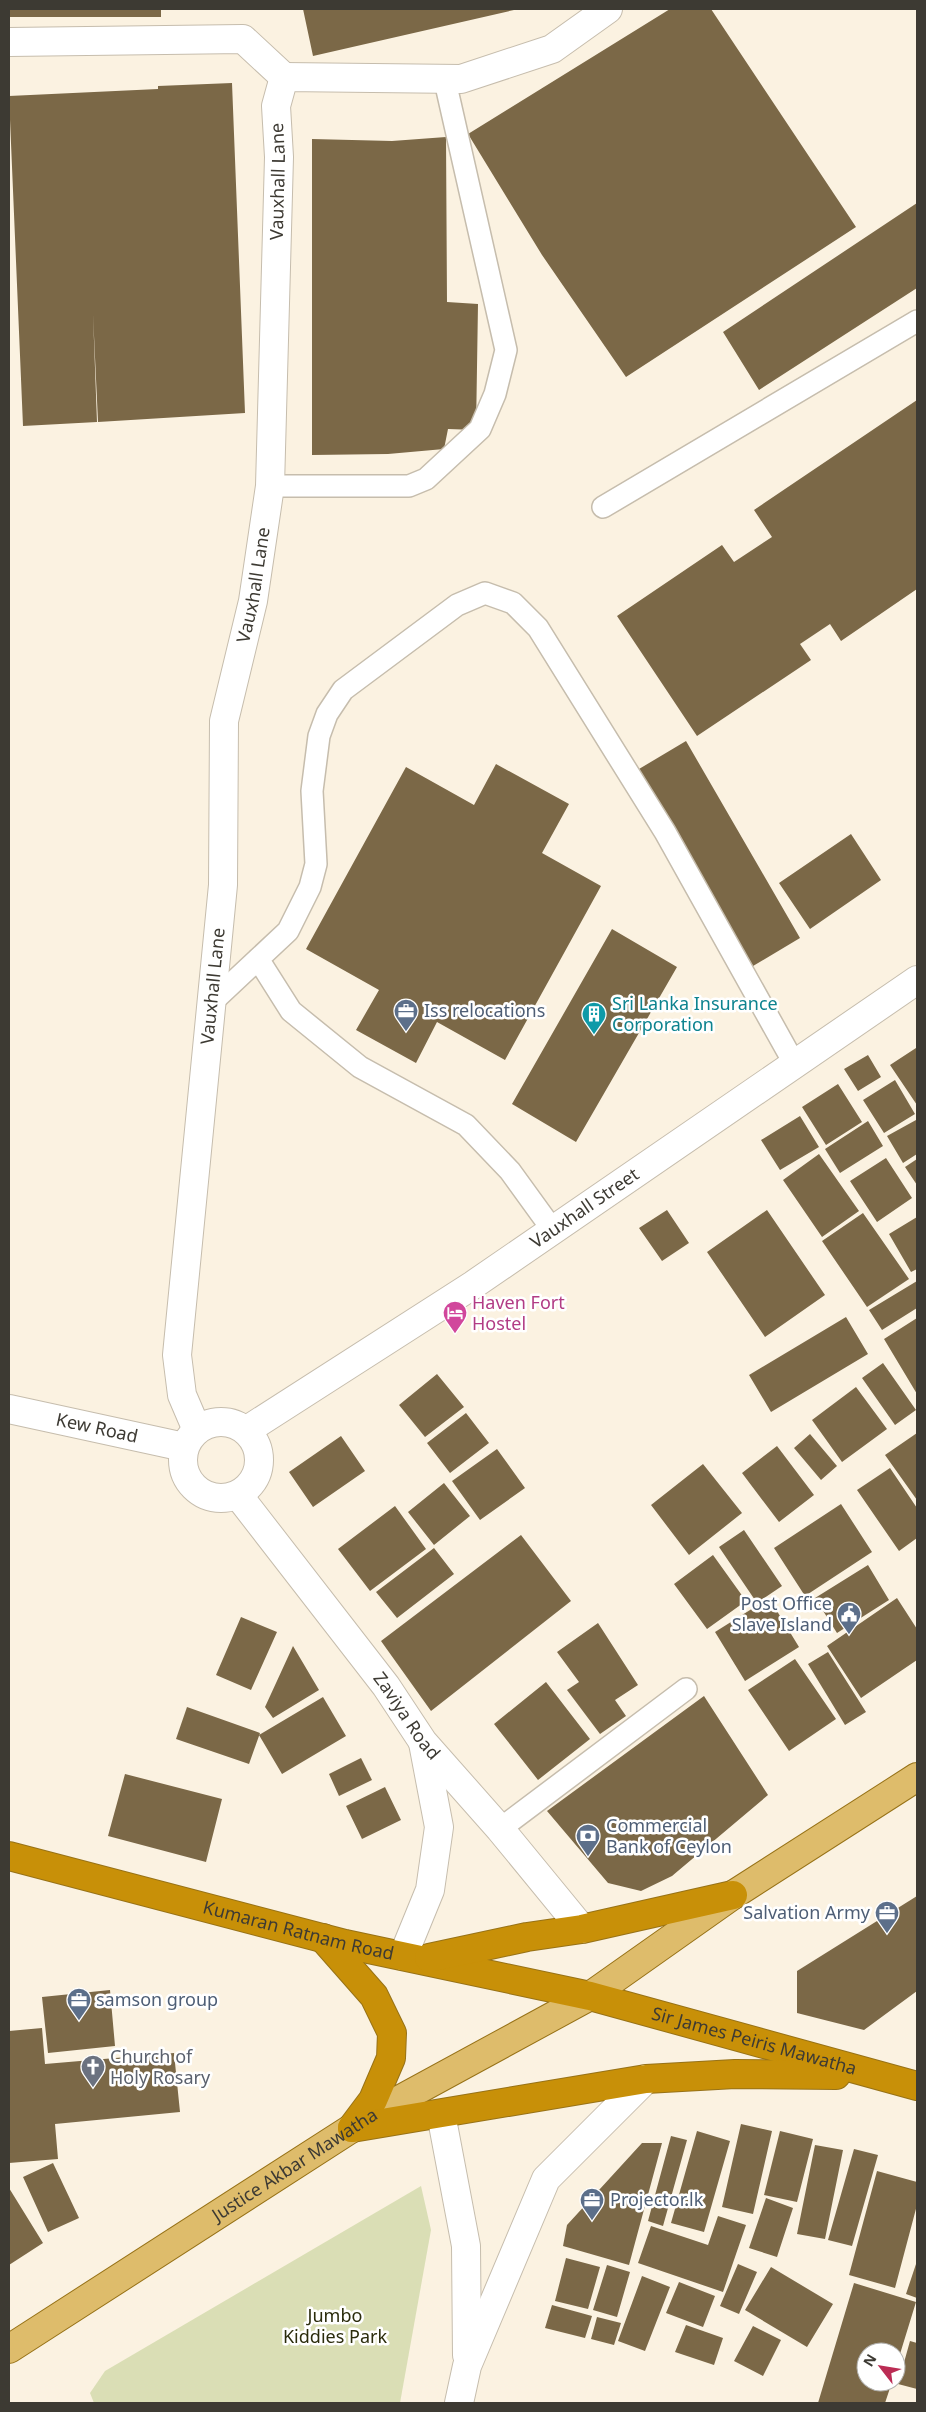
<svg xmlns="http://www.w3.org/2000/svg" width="926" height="2412" font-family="'Noto Sans',sans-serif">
<rect width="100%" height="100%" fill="#fbf2e1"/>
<path fill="#dadeb5" d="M421,2186L431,2230L400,2403H94L90,2393L105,2371Z"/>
<path fill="#7b6847" d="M9,9H161V17H9Z
M303,9H514V10L313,56Z
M670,9H711L856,227L626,377L542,255L468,134Z
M232,83L245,413L98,422L93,314L97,422L23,426L9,96L158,89V86Z
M446,137L447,302L478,304L476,430L448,429L444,449L388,454L312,455V139L392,141Z
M917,203V288L759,390L723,332Z
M917,400V589L841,641L830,624L800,644L811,660L697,736L617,616L722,545L734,562L772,537L754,510Z
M686,741L800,938L753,966L639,769Z
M496,764L569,804L542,853L601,886L505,1060L437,1022L416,1063L356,1030L379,990L306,949L406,767L474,805Z
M851,834L881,880L810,929L779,883Z
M612,929L677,967L576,1142L512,1104Z
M916,1048L917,1050V1105L890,1065Z
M868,1055L881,1077L858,1091L844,1069Z
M895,1080L915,1114L884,1133L863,1100Z
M838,1084L862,1122L826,1145L802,1107Z
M800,1116L819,1147L780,1170L761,1140Z
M916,1120L917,1154L903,1163L887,1136Z
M868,1121L883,1146L840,1173L825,1149Z
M819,1154L859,1211L822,1237L783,1180Z
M886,1158L912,1198L877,1222L850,1181Z
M917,1159V1185L905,1167Z
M667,1210L689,1243L662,1261L639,1228Z
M767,1210L825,1295L765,1337L707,1252Z
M863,1213L909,1279L867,1307L822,1241Z
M917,1217V1269L911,1272L889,1234Z
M917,1281V1308L882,1330L869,1310Z
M846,1317L868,1354L771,1412L749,1375Z
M917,1318V1394L884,1339Z
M883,1363L916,1410L895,1425L862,1378Z
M437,1374L464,1407L425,1437L399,1405Z
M856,1387L887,1429L842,1462L812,1420Z
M466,1413L489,1443L450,1473L427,1443Z
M917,1433V1500L885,1455Z
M810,1434L837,1466L821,1480L794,1448Z
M341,1436L365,1471L313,1507L289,1472Z
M777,1446L814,1495L779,1522L742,1473Z
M497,1449L525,1488L480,1520L452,1481Z
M703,1464L742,1513L689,1555L651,1505Z
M890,1468L917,1508V1538L899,1551L857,1490Z
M444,1483L470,1516L434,1545L408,1512Z
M841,1504L872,1552L805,1596L774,1548Z
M395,1506L426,1549L370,1591L338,1549Z
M744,1530L782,1586L757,1603L719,1547Z
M521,1535L571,1601L431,1711L381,1641Z
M434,1548L454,1574L397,1618L376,1592Z
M713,1555L746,1601L707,1629L674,1584Z
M868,1565L889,1600L837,1633L815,1598Z
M769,1598L799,1647L745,1681L715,1632Z
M897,1598L917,1629V1660L861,1698L827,1646Z
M241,1617L277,1632L251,1690L216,1675Z
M598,1623L638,1685L615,1700L626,1716L600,1734L567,1690L579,1682L557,1652Z
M293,1646L319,1690L273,1718L265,1707Z
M828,1652L866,1712L845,1725L808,1664Z
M795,1659L836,1719L789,1751L748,1690Z
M546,1682L590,1739L538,1780L494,1724Z
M704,1696L768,1795L672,1876L641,1891L608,1883L547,1811Z
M323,1697L346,1736L282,1774L259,1735Z
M187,1707L260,1733L249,1764L176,1739Z
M361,1758L372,1780L339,1796L329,1774Z
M125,1774L222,1799L206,1862L108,1836Z
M385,1787L401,1820L362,1839L346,1806Z
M917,1896V1991L864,2030L797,2013V1971Z
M110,1990L115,2046L48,2053L42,1997Z
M42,2028L45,2064L174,2053L180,2112L55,2124L58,2159L9,2163V2031Z
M741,2124L772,2131L753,2214L722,2207Z
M697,2131L730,2141L704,2232L671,2223Z
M780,2131L813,2139L797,2202L764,2195Z
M671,2136L687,2140L663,2226L648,2221Z
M642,2143H662L629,2265L563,2246L567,2225Z
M815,2145L843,2150L825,2239L797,2234Z
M854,2149L878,2155L852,2246L828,2240Z
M53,2163L79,2218L48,2232L23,2177Z
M877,2171L917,2182V2205L895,2288L849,2275Z
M9,2188L43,2243L9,2265Z
M766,2198L793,2208L777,2257L749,2248Z
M718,2216L746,2225L723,2292L638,2263L651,2226L708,2245Z
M566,2258L600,2267L588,2309L555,2301Z
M917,2261V2298L906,2294Z
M738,2264L757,2272L739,2314L720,2306Z
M607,2265L630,2272L617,2317L593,2310Z
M771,2267L833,2304L807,2347L745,2310Z
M642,2276L670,2287L645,2351L618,2341Z
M679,2282L715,2296L703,2327L666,2313Z
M854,2283L916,2302L896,2367V2352H866V2382H892L885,2403H818Z
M552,2305L592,2316L585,2338L545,2328Z
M597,2317L621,2323L614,2345L591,2339Z
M686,2325L723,2338L714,2365L675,2352Z
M753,2326L781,2340L763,2376L734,2361Z
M910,2341L917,2343V2389L898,2384Z"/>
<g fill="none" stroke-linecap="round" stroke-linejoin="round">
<defs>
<path id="lane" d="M270,486H409L426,479L480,429L495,394L506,350L445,81
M603,507L917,321
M258,959L291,1011L360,1067L466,1125L510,1171L552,1229
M211,1003L288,931L310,887L316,864L312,791L319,736L327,714L343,690L457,605L485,593L513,603L538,628L665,832L794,1063
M500,1829L686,1689"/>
<g id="street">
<path d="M9,42L243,39L284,77"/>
<path id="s1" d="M197,1430L182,1395L177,1355L223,885L224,721L253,601L270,486L279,157L276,106L284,77L461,79L552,49L608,9"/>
</g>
<g id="secondary">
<path id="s2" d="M9,1409L184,1447"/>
<circle cx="221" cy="1460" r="38"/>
<path id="s3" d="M247,1430L473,1285L917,980"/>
<path id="s4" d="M238,1495L386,1686L423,1742L500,1829L582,1929"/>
<path d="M403,1956L430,1890L439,1827L423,1743"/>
<path d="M441,2114L466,2246L467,2355"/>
<path d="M459,2403L467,2366L546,2179L646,2079"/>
</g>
<g id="primary">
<path id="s5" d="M9,2349L377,2112L590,1996L733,1895L917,1777"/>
</g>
<g id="highway">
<path id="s6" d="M9,1856L345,1944L590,1996L917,2086"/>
<path d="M323,1938L374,1996L392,2033L391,2058L373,2100L352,2128"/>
<path d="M429,1958L527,1937L582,1929L733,1895"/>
<path d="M352,2128L646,2079L735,2074L836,2075"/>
</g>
</defs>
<use href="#lane" stroke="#c6bdad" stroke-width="24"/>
<use href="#street" stroke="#c6bdad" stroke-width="30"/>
<use href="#secondary" stroke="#c6bdad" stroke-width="30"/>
<use href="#primary" stroke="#977217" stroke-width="30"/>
<use href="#highway" stroke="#977217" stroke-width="30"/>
<use href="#lane" stroke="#fff" stroke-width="21"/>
<use href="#street" stroke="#fff" stroke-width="28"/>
<use href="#secondary" stroke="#fff" stroke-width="28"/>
<use href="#primary" stroke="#debc6b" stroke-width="28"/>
<use href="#highway" stroke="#c89008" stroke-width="28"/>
</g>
<defs>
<symbol id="office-pin" viewBox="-11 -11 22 30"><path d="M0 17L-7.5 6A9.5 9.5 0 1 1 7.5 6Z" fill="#5c6f8a" stroke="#fff"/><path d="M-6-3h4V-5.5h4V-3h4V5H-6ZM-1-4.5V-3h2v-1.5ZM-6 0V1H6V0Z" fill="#fff"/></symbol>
<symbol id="building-pin" viewBox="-11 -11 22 30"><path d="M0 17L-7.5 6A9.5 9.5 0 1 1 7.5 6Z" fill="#0f9aa8" stroke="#fff"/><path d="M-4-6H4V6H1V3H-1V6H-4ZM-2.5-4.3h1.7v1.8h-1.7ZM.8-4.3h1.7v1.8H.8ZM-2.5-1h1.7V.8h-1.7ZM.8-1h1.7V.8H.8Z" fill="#fff"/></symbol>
<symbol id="hotel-pin" viewBox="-11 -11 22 30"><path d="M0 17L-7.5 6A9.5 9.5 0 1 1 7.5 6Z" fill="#d1479c" stroke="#fff"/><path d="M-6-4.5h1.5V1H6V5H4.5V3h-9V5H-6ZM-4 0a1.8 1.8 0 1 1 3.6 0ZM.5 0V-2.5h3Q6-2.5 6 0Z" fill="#fff"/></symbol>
<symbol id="civic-pin" viewBox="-11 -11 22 30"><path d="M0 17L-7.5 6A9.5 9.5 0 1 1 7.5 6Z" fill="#5c6f8a" stroke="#fff"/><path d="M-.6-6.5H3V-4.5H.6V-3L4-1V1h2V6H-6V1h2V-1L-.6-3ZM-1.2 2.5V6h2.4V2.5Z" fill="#fff"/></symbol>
<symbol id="bank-pin" viewBox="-11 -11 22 30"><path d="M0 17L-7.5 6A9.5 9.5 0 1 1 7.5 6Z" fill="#5c6f8a" stroke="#fff"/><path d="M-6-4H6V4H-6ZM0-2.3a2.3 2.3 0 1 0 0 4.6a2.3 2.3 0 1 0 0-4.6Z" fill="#fff"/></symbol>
<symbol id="church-pin" viewBox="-11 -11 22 30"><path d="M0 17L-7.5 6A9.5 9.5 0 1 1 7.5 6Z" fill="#6b7280" stroke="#fff"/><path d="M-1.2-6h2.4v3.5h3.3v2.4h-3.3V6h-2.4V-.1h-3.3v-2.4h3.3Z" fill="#fff"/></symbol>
</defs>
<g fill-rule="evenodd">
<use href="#office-pin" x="392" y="997" width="28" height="38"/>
<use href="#building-pin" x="580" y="1000" width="28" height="38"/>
<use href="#hotel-pin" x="441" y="1299" width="28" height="38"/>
<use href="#civic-pin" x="835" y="1600" width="28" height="38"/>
<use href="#bank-pin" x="574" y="1822" width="28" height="38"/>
<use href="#office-pin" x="873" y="1899" width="28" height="38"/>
<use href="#office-pin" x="65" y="1986" width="28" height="38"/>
<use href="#church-pin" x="79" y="2053" width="28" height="38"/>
<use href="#office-pin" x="578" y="2186" width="28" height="38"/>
</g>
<g text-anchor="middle" stroke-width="5" stroke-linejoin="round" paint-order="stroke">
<g font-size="18" fill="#3d3a33" stroke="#fff">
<text dy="6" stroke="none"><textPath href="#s1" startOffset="1259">Vauxhall Lane</textPath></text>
<text dy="6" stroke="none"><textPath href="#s1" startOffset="854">Vauxhall Lane</textPath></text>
<text dy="6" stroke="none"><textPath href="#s1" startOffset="449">Vauxhall Lane</textPath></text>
<text dy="6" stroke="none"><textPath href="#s3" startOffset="404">Vauxhall Street</textPath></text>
<text dy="6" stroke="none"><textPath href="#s2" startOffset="90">Kew Road</textPath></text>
<text dy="6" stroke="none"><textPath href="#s4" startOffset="278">Zaviya Road</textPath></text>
<text dy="6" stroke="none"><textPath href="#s6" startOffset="299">Kumaran Ratnam Road</textPath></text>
<text dy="6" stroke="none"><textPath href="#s6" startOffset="768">Sir James Peiris Mawatha</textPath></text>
<text dy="6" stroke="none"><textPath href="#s5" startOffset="340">Justice Akbar Mawatha</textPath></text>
</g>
<g font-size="18" fill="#0d838f" stroke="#fff" text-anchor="start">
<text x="612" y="1010">Sri Lanka Insurance<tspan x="612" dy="21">Corporation</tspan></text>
</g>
<g font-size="18" fill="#4e5e75" stroke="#fff" text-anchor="start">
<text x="424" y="1017">Iss relocations</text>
<text x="832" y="1610" text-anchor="end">Post Office<tspan x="832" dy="21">Slave Island</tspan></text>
<text x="606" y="1832">Commercial<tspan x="606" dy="21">Bank of Ceylon</tspan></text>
<text x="870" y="1919" text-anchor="end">Salvation Army</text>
<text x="96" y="2006">samson group</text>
<text x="610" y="2206">Projector.lk</text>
</g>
<g font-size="18" fill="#b23c85" stroke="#fff" text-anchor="start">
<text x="472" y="1309">Haven Fort<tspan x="472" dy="21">Hostel</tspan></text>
</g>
<g font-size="18" fill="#5b616d" stroke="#fff" text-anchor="start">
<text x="110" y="2063">Church of<tspan x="110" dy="21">Holy Rosary</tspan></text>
</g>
<g font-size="18" fill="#2b2c0c" stroke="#fff">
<text x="335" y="2322">Jumbo<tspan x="335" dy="21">Kiddies Park</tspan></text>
</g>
</g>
<rect width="926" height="2412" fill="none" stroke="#3d3a33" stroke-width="20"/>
<g transform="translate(881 2367) rotate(301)"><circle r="24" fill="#ffffff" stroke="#b1b0ad"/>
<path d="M0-4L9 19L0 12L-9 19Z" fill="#bb2c54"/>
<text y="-8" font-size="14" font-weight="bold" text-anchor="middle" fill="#3d3a33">N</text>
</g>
</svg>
